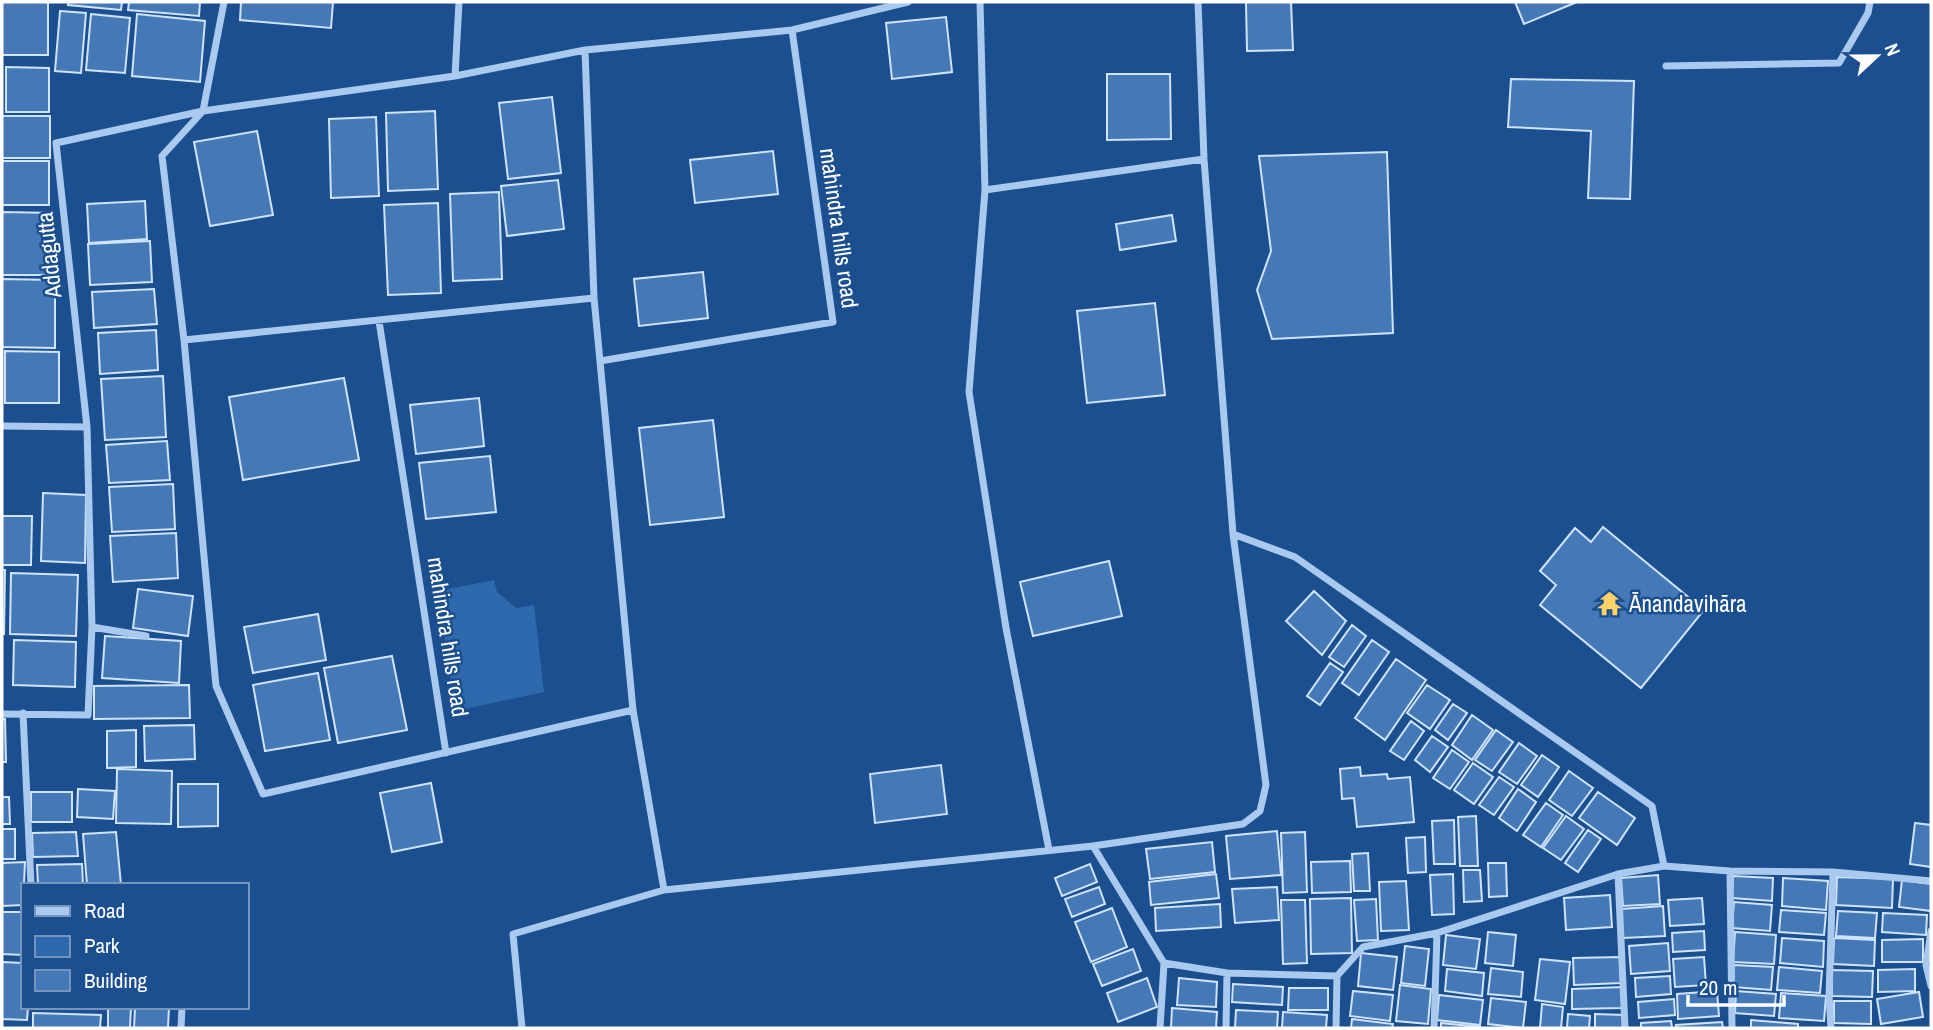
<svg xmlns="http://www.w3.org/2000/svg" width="1933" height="1030" font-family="'Archivo Narrow',sans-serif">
<rect width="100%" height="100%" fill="#1b4f8f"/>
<path fill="#2e69ad" d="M494,580L497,592L516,608L534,605L544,692L455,711L438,591Z"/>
<path fill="#4478b7" stroke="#cfe3fa" stroke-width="2" d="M2,2H48V55H2Z
M69,2H122L121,10L68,5Z
M129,2H200L199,16L128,10Z
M241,2H333L331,28L240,20Z
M1246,2H1291L1293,50L1247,51Z
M1515,2H1577L1524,24Z
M60,11L86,13L81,73L55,71Z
M91,14L130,18L125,73L86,70Z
M137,14L205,21L200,82L132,76Z
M946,17L952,72L892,79L886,23Z
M6,67L49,68V112H6Z
M1107,74H1170L1171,139L1107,140Z
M1511,79L1634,81L1630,199L1588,198L1591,131L1508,127Z
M552,97L561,173L508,179L499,103Z
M435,111L438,189L388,191L386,113Z
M2,116H50V158H2Z
M376,117L379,196L331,198L329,119Z
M257,131L273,215L210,226L194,142Z
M773,151L778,194L695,203L690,160Z
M1387,152L1393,333L1272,339L1257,290L1271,251L1259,156Z
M2,161H49V205H2Z
M558,180L564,229L507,236L501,186Z
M499,192L502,279L453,281L450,194Z
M145,201L147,239L89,243L87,204Z
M438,203L441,293L388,295L384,205Z
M2,212L54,213V275H2Z
M1172,215L1176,241L1120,250L1116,224Z
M150,241L152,282L90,285L88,244Z
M703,272L708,318L639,326L634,279Z
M2,279L55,280V348L2,347Z
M154,289L157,324L94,328L92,292Z
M1155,303L1165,395L1087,403L1077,311Z
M156,330L158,370L100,374L98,333Z
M5,351L59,352V403H5Z
M163,376L166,437L105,440L101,379Z
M344,378L359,460L243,480L229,397Z
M479,398L484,446L416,454L410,405Z
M713,420L724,517L650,525L639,428Z
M167,441L170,480L109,483L106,445Z
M490,456L496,512L426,519L419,463Z
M173,484L175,529L112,532L109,487Z
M43,493L86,495L85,563L41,561Z
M2,516H32L31,565H2Z
M1603,527L1704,610L1641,688L1540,605L1556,585L1540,571L1575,528L1591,542Z
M176,533L178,578L113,582L110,536Z
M1109,561L1122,616L1033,636L1020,582Z
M2,570H5L4,634H2Z
M11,573L78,575L76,636L10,634Z
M138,589L193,596L188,636L133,628Z
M1314,591L1346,621L1322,655L1286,621Z
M318,614L326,660L253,673L244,627Z
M1352,625L1366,636L1344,667L1329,657Z
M105,636L181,641L179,683L102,678Z
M14,640L76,642L75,687L13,685Z
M1372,640L1389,652L1359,695L1342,683Z
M392,656L407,730L338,743L324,668Z
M1396,659L1426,680L1385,740L1355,718Z
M1330,663L1343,672L1320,705L1307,696Z
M318,673L330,740L265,751L253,685Z
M189,685L190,718L94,719V686Z
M1427,685L1450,700L1430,729L1407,713Z
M1453,704L1467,713L1448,740L1435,730Z
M1472,715L1493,730L1472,760L1452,745Z
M2,719H5L6,762H2Z
M1411,721L1424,731L1404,760L1390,751Z
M194,725L195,759L145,761L144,726Z
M136,730V767L107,768V731Z
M1496,730L1513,742L1492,771L1475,760Z
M1432,736L1448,747L1430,772L1415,760Z
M1519,743L1537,756L1517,784L1499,772Z
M1452,750L1469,762L1450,789L1433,778Z
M1542,755L1559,767L1538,797L1521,785Z
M1473,763L1493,777L1474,804L1454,790Z
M941,765L947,814L875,823L870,774Z
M1360,767L1361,776L1387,774L1388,779L1410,777L1414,822L1357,827L1354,798L1342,799L1340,769Z
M117,769L172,771L171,824L116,823Z
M1569,771L1593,788L1572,816L1549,800Z
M1499,777L1514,787L1494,815L1479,805Z
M431,783L442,842L392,852L380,793Z
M178,784H218V826L178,827Z
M78,789L115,791L113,819L77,817Z
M1518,789L1536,802L1517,831L1499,818Z
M31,792H72V822H31Z
M1598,792L1635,818L1617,845L1579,818Z
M2,797H9L10,824H2Z
M1546,803L1563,815L1541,847L1523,835Z
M1476,816L1478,866H1460L1458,817Z
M1566,816L1584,829L1561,860L1543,848Z
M1454,820L1455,864H1434L1432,821Z
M1915,823L1931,825V867L1910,864Z
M2,829H15V859H2Z
M1588,830L1601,839L1578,872L1565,863Z
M1277,831L1281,875L1230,879L1226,836Z
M76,832L78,856L33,857L32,833Z
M116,832L121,885H87L83,834Z
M1305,832L1307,892L1283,893L1281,833Z
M1425,837L1426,872L1408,873L1406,838Z
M1212,842L1215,872L1150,879L1146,849Z
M1368,853L1370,891H1354L1352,854Z
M1350,861L1351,892L1312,893L1311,862Z
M25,862L23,905L2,906V863Z
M1488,863H1506L1507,896L1489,897Z
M82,864L83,885H38L37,865Z
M1090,864L1097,882L1062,896L1055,878Z
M1463,870H1480L1482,901L1464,902Z
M1216,874L1219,898L1151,905L1149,882Z
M1453,874L1454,914L1432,915L1430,875Z
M1658,875L1660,904L1623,906L1621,878Z
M1733,876L1773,878L1772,901L1732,898Z
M1837,877L1893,879L1892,908L1836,905Z
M1783,878L1828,881L1826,910L1782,906Z
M1902,880L1931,884V911L1899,907Z
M1406,881L1409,930L1381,931L1379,882Z
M1099,887L1105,904L1072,917L1065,899Z
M1277,887L1279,920L1235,923L1232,889Z
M1610,895L1612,927L1566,930L1564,898Z
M1351,898L1352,953L1311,954L1310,899Z
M1702,898L1704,924L1670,926L1668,900Z
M1376,899L1378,940L1357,941L1354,900Z
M1281,900H1305L1307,963L1283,964Z
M1734,902L1772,905L1770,931L1732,928Z
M1220,904L1221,927L1156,931L1155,908Z
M1663,906L1665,936L1623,938L1621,909Z
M1112,908L1127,947L1091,962L1075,922Z
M1781,910L1826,913L1824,935L1779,932Z
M1838,911L1877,913L1875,938L1836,936Z
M2,912H23V955L2,954Z
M1883,913L1927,915L1926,935L1882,932Z
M1704,931L1705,950L1673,952L1672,933Z
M1488,932L1516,935L1513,966L1485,963Z
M1735,932L1776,935L1774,964L1733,962Z
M1446,935L1480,939L1476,969L1443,965Z
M1782,938L1824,941L1823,967L1780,963Z
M1834,938L1875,940L1874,966L1833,964Z
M1923,939V962H1882V940Z
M1668,943L1670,971L1631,974L1629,946Z
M1405,946L1429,949L1425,986L1401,983Z
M1133,949L1141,971L1102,986L1093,964Z
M1361,953L1397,957L1393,990L1358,986Z
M1620,957L1621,983L1574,985L1573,958Z
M1704,957L1706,985L1675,987L1673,959Z
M1540,959L1570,962L1565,1004L1535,1000Z
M2,962L23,963V1007H28L27,1020L2,1019Z
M1734,965L1773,967L1771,990L1733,987Z
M1779,967L1822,971L1820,993L1777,990Z
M1491,968L1523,972L1521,997L1488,994Z
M1447,969L1484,973L1482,996L1445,991Z
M1915,969V991L1878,992V970Z
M1832,970L1873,971L1872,997L1832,996Z
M1670,976L1671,994L1636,997L1635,978Z
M1147,978L1157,1007L1118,1022L1107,993Z
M1179,978L1217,982L1216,1007L1177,1005Z
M1233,984L1283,987L1282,1005L1232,1002Z
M1400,985L1431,989L1428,1024L1396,1021Z
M1622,987L1623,1008L1572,1009V989Z
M1289,988H1328V1010H1288Z
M1353,991L1393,995L1390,1021L1350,1016Z
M1717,991L1719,1016L1678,1019L1677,994Z
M1736,991L1776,994L1774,1016L1735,1013Z
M1919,992L1923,1017L1881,1024L1877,999Z
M1781,993L1826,996L1824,1021L1779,1018Z
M1439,995L1483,1000L1480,1025L1437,1020Z
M1491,998L1526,1002L1523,1028L1488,1024Z
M1674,999L1675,1015L1639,1018L1638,1002Z
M1834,1001H1871V1024L1834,1023Z
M1542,1004L1563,1007L1561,1028H1540Z
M108,1007H131L130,1028H108Z
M135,1007H169L168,1028H134Z
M1172,1008L1217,1012L1216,1028H1171Z
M1236,1010L1278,1012L1277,1028H1235Z
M1283,1012L1327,1015L1326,1028H1282Z
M33,1013L101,1015L100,1028H33Z
M1568,1014L1590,1016L1589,1028H1567Z
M1595,1014L1624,1015L1623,1028H1595Z
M1352,1019L1393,1024L1392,1028H1351Z
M1751,1020L1798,1024V1028H1751Z
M1671,1021L1672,1028H1641V1023Z
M1722,1022L1723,1028H1677L1676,1025Z
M1441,1023L1480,1027V1028H1441Z"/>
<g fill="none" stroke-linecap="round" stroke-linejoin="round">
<path stroke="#a9c9ee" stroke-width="7" d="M224,2L203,111L162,156L184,340L216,686L263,794L633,710
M980,2L985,190L1204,159
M585,50L594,298L633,710L664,890
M1666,66L1839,63L1868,13L1870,2
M455,76L459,2
M985,190L969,392L1006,628L1049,850
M379,321L446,753
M184,340L594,298
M600,361L833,322L792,30
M2,426L87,427L56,143L203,111L455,76L585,50L792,30L908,2
M87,427L92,627L146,636
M1233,534L1295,557L1652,806L1664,866L1730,871L1833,872L1931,881
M23,713L31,885
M2,714L88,715L92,627
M1093,846L1164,963L1227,973L1337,976
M1730,871L1732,1028
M1618,874L1625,1028
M1931,931L1926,965L1931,986
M181,1028L182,1007
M522,1028L513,934L664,890L1093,846L1243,824L1260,811L1266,785L1233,534L1204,159L1198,2
M1160,1028L1164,963
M1226,1028L1227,973
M1336,1028L1337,976L1363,947L1437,933L1618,874L1664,866
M1434,1028L1437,933
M1831,1028L1829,996L1833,872"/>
</g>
<defs>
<symbol id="temple-bare" viewBox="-9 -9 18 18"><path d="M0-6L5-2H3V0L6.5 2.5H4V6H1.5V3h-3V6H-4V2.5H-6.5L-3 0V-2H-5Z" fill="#ffd166" stroke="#1b4f8f" stroke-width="2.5" paint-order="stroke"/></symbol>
</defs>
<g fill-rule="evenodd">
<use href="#temple-bare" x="1592" y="586" width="35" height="35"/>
</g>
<g text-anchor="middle" stroke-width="5" stroke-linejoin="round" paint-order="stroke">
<g font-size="23" fill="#fff" stroke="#1b4f8f">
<text transform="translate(839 228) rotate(82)" y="8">mahindra hills road</text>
<text transform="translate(49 255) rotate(-96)" y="8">Addagutta</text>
<text transform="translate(448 637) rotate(81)" y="8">mahindra hills road</text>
</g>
<g font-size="23" fill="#fff" stroke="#1b4f8f" text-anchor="start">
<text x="1629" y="612">Ānandavihāra</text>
</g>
</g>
<rect width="1933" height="1030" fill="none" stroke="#ffffff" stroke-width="7"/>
<rect x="21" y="883" width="228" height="126" fill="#1b4f8f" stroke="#7695bc" stroke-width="2"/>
<rect x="35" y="906" width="35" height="10" fill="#a9c9ee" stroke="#7695bc" stroke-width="2"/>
<text x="84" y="918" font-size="21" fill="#ffffff">Road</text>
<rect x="35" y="936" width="35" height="21" fill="#2e69ad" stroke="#7695bc" stroke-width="2"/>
<text x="84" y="953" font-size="21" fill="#ffffff">Park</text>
<rect x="35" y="970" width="35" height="21" fill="#4478b7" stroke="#7695bc" stroke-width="2"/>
<text x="84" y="988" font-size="21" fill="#ffffff">Building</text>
<g transform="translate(1877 56) rotate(68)" stroke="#1b4f8f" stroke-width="5" paint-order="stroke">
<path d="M0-5L12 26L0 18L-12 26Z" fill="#ffffff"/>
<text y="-10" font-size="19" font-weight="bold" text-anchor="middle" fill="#ffffff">N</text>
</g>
<path d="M1688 995v10h96v-10" fill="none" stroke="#ffffff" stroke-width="3.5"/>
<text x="1699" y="995" font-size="21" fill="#ffffff" stroke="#1b4f8f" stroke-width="5" paint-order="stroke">20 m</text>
</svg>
